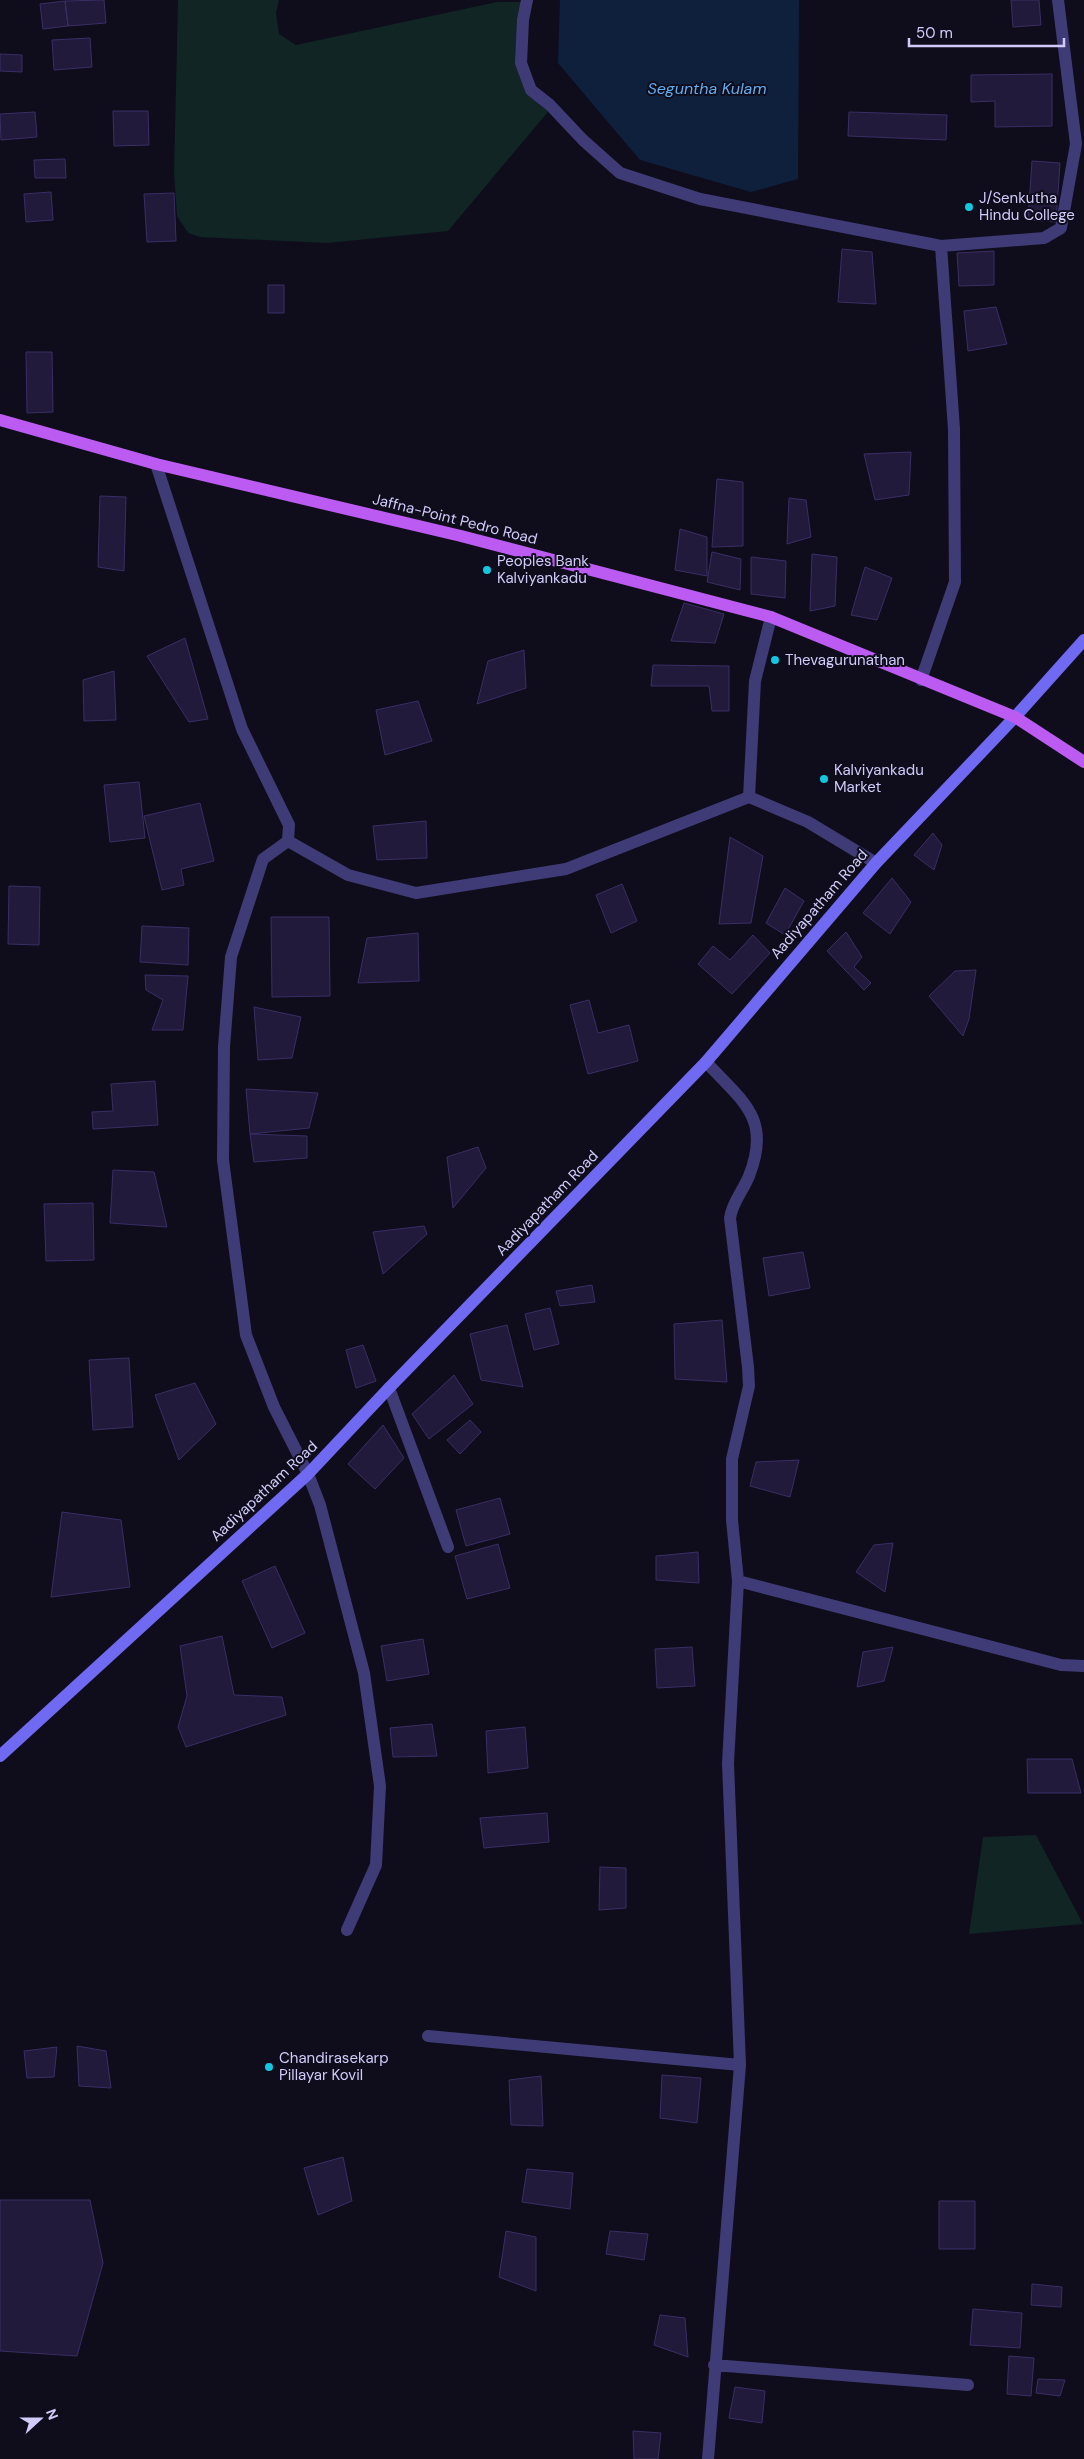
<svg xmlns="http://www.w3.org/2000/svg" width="1084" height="2459" font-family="'DM Sans',sans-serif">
<rect width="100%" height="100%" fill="#0f0d1b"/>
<path fill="#102524" d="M178,0H279L276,13L279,34L296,45L497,2H527L525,78L552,107L448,231L327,243L200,237L188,233L177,216L174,172Z
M1036,1835L1083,1924L969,1934L983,1837Z"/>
<path fill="#0f203d" d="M560,0H799L798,179L751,192L640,160L558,63Z"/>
<path fill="#211a3b" stroke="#3a2e65" d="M104,0L106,23L68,26L65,1Z
M1011,0H1039L1041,25L1013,27Z
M65,1L68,26L43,29L40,4Z
M90,38L92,67L54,70L52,40Z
M0,54L22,55V72L0,71Z
M1052,74V126L995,127V101L971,102V75Z
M113,111H148L149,145L114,146Z
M35,112L37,137L1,140L0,114Z
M849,112L947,115L946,140L848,136Z
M65,159L66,178H35L34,160Z
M1032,161L1060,163L1056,222L1028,220Z
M51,192L53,220L26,222L24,194Z
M174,193L176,241L147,242L144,194Z
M842,249L872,252L876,304L838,302Z
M994,251V285L959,286L957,253Z
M268,285H284V313H268Z
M996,307L1007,344L968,351L964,311Z
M26,352H52L53,412L27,413Z
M911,452L909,495L875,500L864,454Z
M717,479L743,482V546L712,547Z
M100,496L126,497L124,571L98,567Z
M789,498L806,500L811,537L787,544Z
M680,529L707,537V576L675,570Z
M712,552L741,559L740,590L707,582Z
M812,554L837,557L835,606L810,611Z
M751,557L786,561L785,598L751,594Z
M865,567L892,578L877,620L851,615Z
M684,603L724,614L715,643L671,641Z
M185,638L208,719L189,722L147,656Z
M524,650L526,688L477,704L488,661Z
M653,665L729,666V711H712L709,686H651Z
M114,671L116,720L84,721L83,680Z
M418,701L432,741L385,755L376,710Z
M139,782L145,838L110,842L104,785Z
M200,803L214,861L181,869L184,885L162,890L144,816Z
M426,821L427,858L377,860L373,826Z
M933,833L942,845L934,870L914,855Z
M730,837L763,856L751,923L719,924Z
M892,878L911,902L890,934L863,913Z
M622,884L637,921L611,933L596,895Z
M9,886L40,887L39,945L8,944Z
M785,888L804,901L785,935L766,923Z
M271,917H329L330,996L272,997Z
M142,926L189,928L188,965L140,962Z
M846,932L862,957L854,967L871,983L864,990L827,951Z
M418,933L419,981L358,983L367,938Z
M753,935L770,953L732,994L698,964L713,946L730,960Z
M976,970L969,1019L963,1036L929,996L955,971Z
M145,975L188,976L183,1030H152L163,1000L146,990Z
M589,1000L598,1033L629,1025L638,1061L588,1074L570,1005Z
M254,1007L301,1017L292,1058L258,1060Z
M155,1081L158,1125L93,1129L92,1112L113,1111L111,1084Z
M246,1089L318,1093L309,1128L250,1134Z
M250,1134L307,1136V1158L254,1162Z
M478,1147L486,1168L453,1208L447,1157Z
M113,1170L154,1172L167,1227L110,1223Z
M93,1203L94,1260L46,1261L44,1204Z
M424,1226L427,1234L383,1274L373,1232Z
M803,1252L810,1288L769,1296L763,1258Z
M592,1285L595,1302L560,1306L556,1291Z
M550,1308L559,1344L534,1350L525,1314Z
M722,1320L727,1382L675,1379L674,1324Z
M507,1325L523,1387L481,1380L470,1334Z
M363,1345L376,1381L356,1388L346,1350Z
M129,1358L133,1427L93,1430L89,1360Z
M454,1375L473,1404L429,1439L412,1414Z
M195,1383L216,1424L179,1460L155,1395Z
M470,1420L481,1432L460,1454L447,1440Z
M383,1425L404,1458L375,1489L348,1464Z
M799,1460L790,1497L750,1486L756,1462Z
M500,1498L510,1534L466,1546L456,1510Z
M62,1512L121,1520L130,1587L51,1597Z
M893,1543L885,1592L856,1572L874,1545Z
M498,1544L510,1588L467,1599L455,1556Z
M698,1552L699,1583L656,1580V1556Z
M275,1566L305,1633L272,1648L242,1581Z
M222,1636L234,1695L282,1697L286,1715L186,1747L178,1727L187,1696L180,1646Z
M423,1639L429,1674L387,1681L381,1646Z
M692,1647L695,1686L657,1688L655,1649Z
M893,1647L884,1681L857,1687L863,1652Z
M432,1724L437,1756L393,1757L390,1728Z
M525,1727L528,1768L488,1773L486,1731Z
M1027,1759H1072L1081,1793H1028Z
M547,1813L549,1842L484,1848L480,1818Z
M600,1867L626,1868V1908L599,1910Z
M77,2046L106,2051L111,2088L79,2086Z
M57,2047L54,2077L27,2078L24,2051Z
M662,2075L701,2078L697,2123L660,2118Z
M541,2076L543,2126L511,2125L509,2080Z
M343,2157L352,2201L318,2215L304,2168Z
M527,2169L573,2173L570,2209L522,2202Z
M0,2200H90L103,2263L77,2356L0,2351Z
M939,2201H975V2249H939Z
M506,2231L536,2237V2291L499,2277Z
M610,2231L648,2234L644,2260L606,2254Z
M1032,2284L1062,2287L1061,2307L1031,2305Z
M973,2309L1022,2313L1020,2348L970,2345Z
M660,2315L685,2318L688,2357L654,2345Z
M1009,2356L1034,2358L1031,2396L1007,2394Z
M1038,2379L1065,2380L1060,2396L1036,2393Z
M735,2387L765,2391L762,2423L729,2418Z
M633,2431L661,2433L658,2459H634Z"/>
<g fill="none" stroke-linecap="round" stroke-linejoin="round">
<path stroke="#3f3b76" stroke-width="12" d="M527,0L523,20L521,63L531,90L550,105L583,140L620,173L700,199L941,246L1044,238L1061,228L1076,144L1058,0
M156,464L242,729L289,825L288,841L263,859L231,957L224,1047L223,1160L246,1335L274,1407L308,1474L320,1505L364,1673L380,1786L376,1865L347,1930
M921,680L955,582L954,429L941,246
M749,797L755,681L771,617
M288,841L348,875L416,893L566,869L749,797L808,822L876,863
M706,1062C742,1101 772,1118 749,1176C743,1191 732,1203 730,1218L748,1367L749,1386L732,1459V1520L738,1581L728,1763L740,2065L708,2459
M389,1388L448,1547
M738,1581L1061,1665L1084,1666
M428,2036L740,2065
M714,2365L968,2385"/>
<path stroke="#706af3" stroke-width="12" d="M0,1756L308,1474L389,1388L706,1062L876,863L1015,717L1084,640"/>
<path stroke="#bc5bf2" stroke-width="12" d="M0,420L156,464L461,536L771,617L1015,717L1084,762"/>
</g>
<g fill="#12c7df" stroke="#0f0d1b" stroke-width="2">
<circle cx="969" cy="207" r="5"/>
<circle cx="487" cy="570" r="5"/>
<circle cx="775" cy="660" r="5"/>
<circle cx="824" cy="779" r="5"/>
<circle cx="269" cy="2067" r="5"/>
</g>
<g text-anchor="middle" stroke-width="4" stroke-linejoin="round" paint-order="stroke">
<g font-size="15" fill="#d1cbfb" stroke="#0f0d1b" text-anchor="start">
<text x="979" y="203">J/Senkutha<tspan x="979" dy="17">Hindu College</tspan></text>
<text x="497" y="566">Peoples Bank<tspan x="497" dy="17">Kalviyankadu</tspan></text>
<text x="785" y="665">Thevagurunathan</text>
<text x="834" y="775">Kalviyankadu<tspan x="834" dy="17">Market</tspan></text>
<text x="279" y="2063">Chandirasekarp<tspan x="279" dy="17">Pillayar Kovil</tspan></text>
</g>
<g font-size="15" fill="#d1cbfb" stroke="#0f0d1b">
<text transform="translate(455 519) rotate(14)" y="5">Jaffna-Point Pedro Road</text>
<text transform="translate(819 904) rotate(-49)" y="5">Aadiyapatham Road</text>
<text transform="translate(547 1203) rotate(-46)" y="5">Aadiyapatham Road</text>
<text transform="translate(264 1491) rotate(-43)" y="5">Aadiyapatham Road</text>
</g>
<g font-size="16" font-style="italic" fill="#62adf2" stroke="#0f0d1b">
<text x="707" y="94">Seguntha Kulam</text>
</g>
</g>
<g transform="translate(40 2419) rotate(69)" stroke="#0f0d1b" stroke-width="4" paint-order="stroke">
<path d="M0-4L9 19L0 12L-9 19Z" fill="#d1cbfb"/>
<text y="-8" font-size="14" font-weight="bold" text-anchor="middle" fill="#d1cbfb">N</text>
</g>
<path d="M909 38v8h155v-8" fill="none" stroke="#d1cbfb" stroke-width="2.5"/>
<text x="916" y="38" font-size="15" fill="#d1cbfb" stroke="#0f0d1b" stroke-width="4" paint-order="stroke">50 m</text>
</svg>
